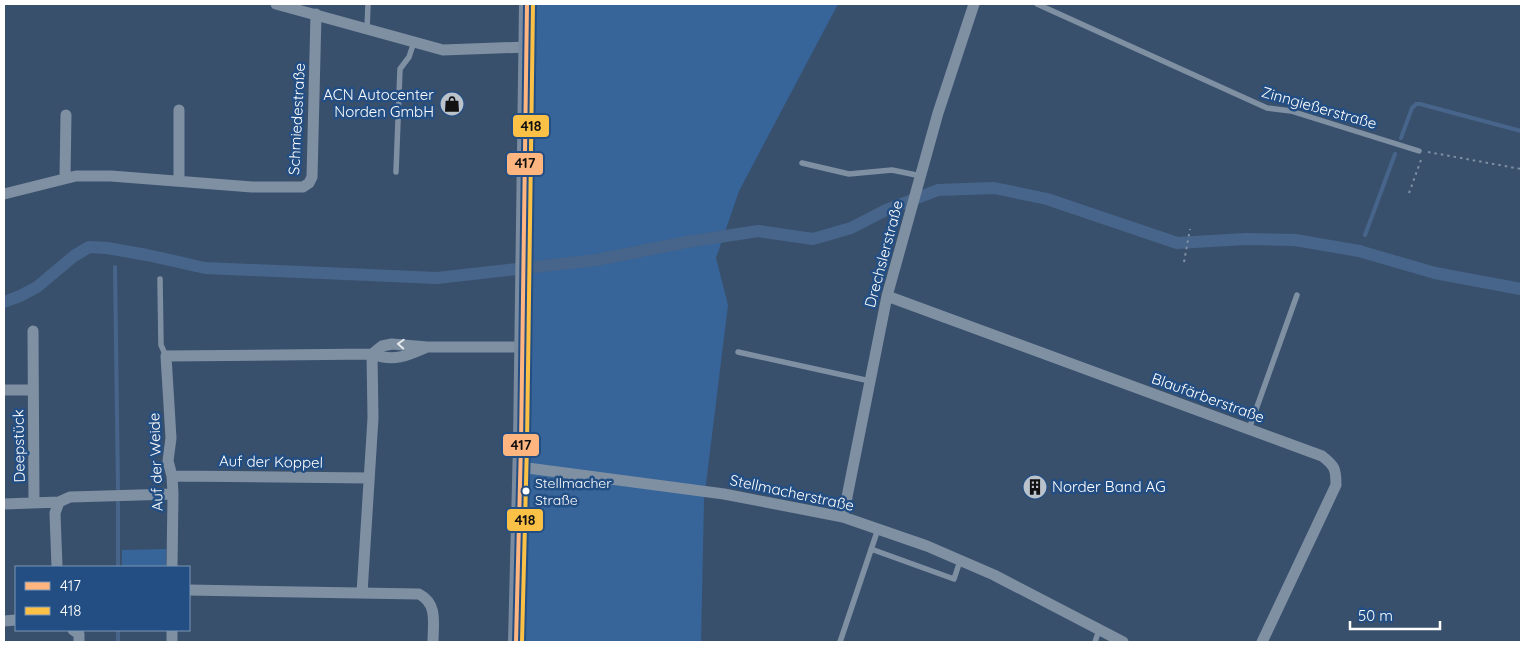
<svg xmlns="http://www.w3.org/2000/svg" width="1525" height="646" font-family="Quicksand,sans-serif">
<rect width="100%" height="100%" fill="#39506d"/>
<path fill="#376499" d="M534,4H838L739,191L716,258L728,305L704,500L701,642H523Z
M166,549V567H122V550Z"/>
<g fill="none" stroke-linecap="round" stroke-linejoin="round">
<path stroke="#47658a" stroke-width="4" d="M1401,138L1412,108L1416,104H1420L1521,131
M1365,235L1395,154
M1359,251L1361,247
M115,267L118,489
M118,502V567
M118,630V642"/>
<path stroke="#47658a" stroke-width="12" d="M4,302L20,296L37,287L74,256L89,247L107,248L147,255L205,268L437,278L597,260L687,242L758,231L813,239L851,228L886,210L938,190L994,188L1047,199L1177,243L1246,239L1295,240L1359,251L1435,273L1521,289"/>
<path stroke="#7f90a3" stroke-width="2" stroke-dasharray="2.5 4" stroke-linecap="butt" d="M1428,152L1521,169
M1409,193L1421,160
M1184,262L1190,229"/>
<path stroke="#7f90a3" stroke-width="5.5" d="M1037,4L1267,108L1291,111L1419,151
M367,30L368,4
M802,163L849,174L892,170L921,176
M396,172L400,69L409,57L414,42
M160,279L161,345L166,356
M738,352L870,381
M1249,429L1297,295
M871,549L954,579L960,561
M840,642L878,529
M1095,642L1099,630"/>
<path stroke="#7f90a3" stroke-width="11" d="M276,4L443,50L526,47
M179,110V181
M65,178L66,115
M4,194L76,176H111L252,187H303L309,183L312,177L316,14
M887,296L1322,456C1335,466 1336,469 1336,485L1262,642
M33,331L34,502
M427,347H522
M4,390H33
M520,467L724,494L843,517L927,546L994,575L1123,642
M172,476L369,478
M4,504L59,502
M843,517L887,296L938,113L974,4
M57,567L55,513L59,502L70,497L173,494
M172,567L173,494L172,476L168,461L171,438L166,356L372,354C394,362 407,356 427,347L392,344L382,346L372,354
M189,590L419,594C438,604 433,623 433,642
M362,593L373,418L372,354
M4,621L16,620
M73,630L79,634V642
M172,642V630"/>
<path stroke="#7a8b9f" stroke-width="16" d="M516,642L521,444L527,4"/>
<defs>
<path id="bus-1" d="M516,642L521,444L527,4"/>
<path id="bus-2" d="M522,642L527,444L533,4"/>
</defs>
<use href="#bus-1" stroke="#234e83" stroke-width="8"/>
<use href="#bus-2" stroke="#234e83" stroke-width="8"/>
<use href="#bus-1" stroke="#ffb580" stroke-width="4"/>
<use href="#bus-2" stroke="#fbc046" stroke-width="4"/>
</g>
<defs><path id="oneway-chevron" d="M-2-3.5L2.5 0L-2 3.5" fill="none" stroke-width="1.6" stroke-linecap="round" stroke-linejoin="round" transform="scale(1.25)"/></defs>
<use stroke="#e5e9ed" href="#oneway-chevron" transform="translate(401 344) rotate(-177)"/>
<defs>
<symbol id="shop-disc" viewBox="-11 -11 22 22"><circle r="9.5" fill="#bac2cc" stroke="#234e83"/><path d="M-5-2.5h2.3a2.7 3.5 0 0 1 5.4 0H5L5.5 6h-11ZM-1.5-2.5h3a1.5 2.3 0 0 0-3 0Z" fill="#111"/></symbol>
<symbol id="building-disc" viewBox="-11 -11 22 22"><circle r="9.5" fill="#bac2cc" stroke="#234e83"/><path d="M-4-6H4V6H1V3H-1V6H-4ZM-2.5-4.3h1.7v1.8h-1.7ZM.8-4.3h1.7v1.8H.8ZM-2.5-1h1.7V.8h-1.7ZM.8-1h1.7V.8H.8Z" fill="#111"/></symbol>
</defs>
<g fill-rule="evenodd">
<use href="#shop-disc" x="438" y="90" width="28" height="28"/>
<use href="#building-disc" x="1021" y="473" width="28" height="28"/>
</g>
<circle fill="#fff" stroke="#234e83" stroke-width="2" cx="526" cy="491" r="4.5"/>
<g text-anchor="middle" stroke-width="5" stroke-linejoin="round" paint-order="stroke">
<g font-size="14" fill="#fff" stroke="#234e83" text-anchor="start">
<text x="535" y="488">Stellmacher<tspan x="535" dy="17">Straße</tspan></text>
</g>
<g font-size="15" fill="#fff" stroke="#234e83" text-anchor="end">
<text x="434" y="100">ACN Autocenter<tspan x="434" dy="17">Norden GmbH</tspan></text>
<text x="1052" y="492" text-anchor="start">Norder Band AG</text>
</g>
<g font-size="15" fill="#fff" stroke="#234e83">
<text transform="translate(1319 108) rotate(16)" y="5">Zinngießerstraße</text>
<text transform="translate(297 119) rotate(-87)" y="5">Schmiedestraße</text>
<text transform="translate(884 254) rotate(-75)" y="5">Drechslerstraße</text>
<text transform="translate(1208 398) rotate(20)" y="5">Blaufärberstraße</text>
<text transform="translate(19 446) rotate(-91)" y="5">Deepstück</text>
<text transform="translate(156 462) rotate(-92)" y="5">Auf der Weide</text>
<text transform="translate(271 462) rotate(1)" y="5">Auf der Koppel</text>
<text transform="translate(792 493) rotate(12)" y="5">Stellmacherstraße</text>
</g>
</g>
<g stroke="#234e83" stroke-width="2">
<rect x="512" y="114" width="38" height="24" rx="5" fill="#fbc046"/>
<rect x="506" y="152" width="38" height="24" rx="5" fill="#ffb580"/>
<rect x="502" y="433" width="38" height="24" rx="5" fill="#ffb580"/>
<rect x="506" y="508" width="38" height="24" rx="5" fill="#fbc046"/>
</g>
<g font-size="14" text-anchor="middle" font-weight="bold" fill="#111">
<text x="531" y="131">418</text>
<text x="525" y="168">417</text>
<text x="521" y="450">417</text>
<text x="525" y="525">418</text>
</g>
<rect width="1525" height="646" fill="none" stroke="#ffffff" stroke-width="10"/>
<rect x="15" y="566" width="175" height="65" fill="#234e83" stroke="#7b95b5"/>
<rect x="25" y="582" width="25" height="8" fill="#ffb580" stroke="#7b95b5"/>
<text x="60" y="591" font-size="15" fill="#ffffff">417</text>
<rect x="25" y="607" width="25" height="8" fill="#fbc046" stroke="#7b95b5"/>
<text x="60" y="616" font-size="15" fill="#ffffff">418</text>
<path d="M1350 621v8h90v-8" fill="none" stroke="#ffffff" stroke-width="2.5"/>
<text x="1358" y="621" font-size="15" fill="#ffffff" stroke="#234e83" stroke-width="4" paint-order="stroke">50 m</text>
</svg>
